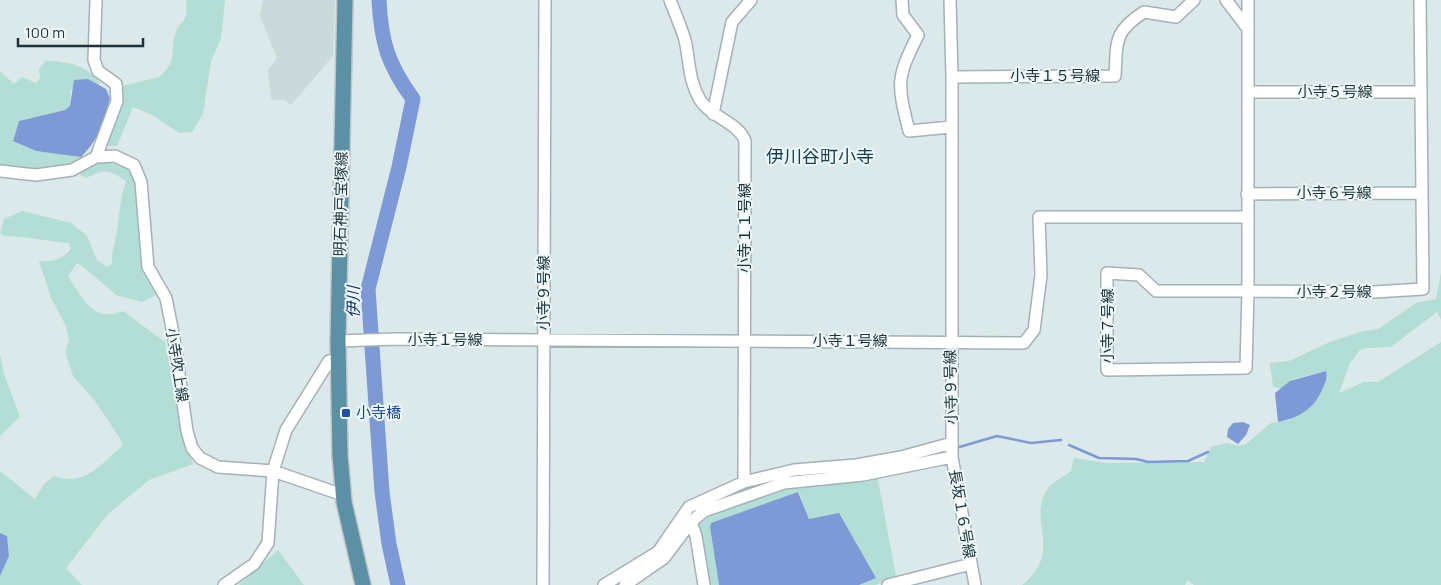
<svg xmlns="http://www.w3.org/2000/svg" width="1441" height="585" font-family="Manrope,'Noto Sans JP',sans-serif">
<rect width="100%" height="100%" fill="#dce9ea"/>
<path fill="#cad9da" d="M263,0H335L333,56L291,105L285,100H274L271,98L268,70L277,58L260,16Z"/>
<path fill="#b2ded5" d="M186,0H225L221,38L211,61L203,114L192,132L179,133L152,115L133,107L117,146H106L105,140L122,99V86L159,77C179,60 169,53 175,35C181,16 188,27 186,0Z
M45,61C65,60 89,66 100,83L98,85L88,79L71,89L70,106L65,110L19,121L13,141L36,151L86,157C54,173 34,168 0,165V71L14,84L22,77L36,83L40,78L39,69Z
M102,162C120,164 129,166 138,182L143,273L156,295L142,302L116,295L82,266L77,263L68,276C82,298 94,324 123,311L165,342L183,438L193,464L149,480L108,514L66,568L82,585H0V576L9,556L7,536L0,533V471L35,499L44,484L54,476C85,487 100,465 122,446L121,440L95,401L73,376L65,352L69,340L66,326L51,298L39,261C54,261 60,261 71,249L69,243C46,241 26,236 3,236L0,233L4,219L22,211L71,223L87,236L97,260L107,267L112,264C111,253 114,247 116,237C120,217 119,201 126,181C107,169 106,169 86,178L80,175L82,169Z
M1441,272V320L1437,312L1391,347L1365,348L1360,350L1350,363L1339,393L1364,382H1378L1441,342V585H1194L1188,580L1185,585H1022C1066,550 1024,519 1049,487C1054,481 1065,476 1071,471L1074,458L1106,463L1204,462L1211,447L1227,443L1239,446L1246,444L1271,423L1290,420L1327,377L1326,371L1291,380L1282,389L1273,387L1270,363L1289,361L1332,341L1364,331L1378,329L1416,303L1436,299Z
M0,354L4,374L20,417L0,436Z
M877,475L896,576L876,585H859L876,578L809,519L799,492L710,527L719,585H708L694,522L705,513L791,486Z
M278,550L304,585H239Z"/>
<path fill="#7d9ad6" d="M88,79L106,89L110,98C103,123 100,138 81,157L36,151L13,141L19,121L65,110L70,106L74,80Z
M1326,371C1328,378 1325,383 1322,390C1313,410 1298,418 1278,422L1275,393L1290,381Z
M1243,422L1250,425L1246,435L1238,444L1227,437L1228,429L1233,423Z
M798,492L809,519L839,513L876,578L859,585H719L710,527L711,523Z
M0,533L7,536L9,556L0,576Z"/>
<g fill="none" stroke-linecap="round" stroke-linejoin="round">
<path stroke="#7d9ad6" stroke-width="2.5" d="M1069,445L1099,458L1136,459L1148,462L1188,461L1208,452
M956,448L997,436L1031,443L1061,440
M931,456L944,452"/>
<path stroke="#7d9ad6" stroke-width="15" d="M379,0C381,42 388,65 413,99L399,167L368,289L382,492L389,544L398,585"/>
<defs>
<path id="minor" d="M670,0C675,13 681,27 685,40C690,62 688,79 700,100C711,117 739,123 745,141L744,482
M902,0L903,15L918,35C896,79 897,83 909,131L951,127
M950,0L952,77V457L975,585
M1226,0L1248,29
M1248,0V291L1374,292L1423,289L1420,0
M952,77L1115,76C1117,42 1113,32 1144,12L1176,17L1194,0
M1248,92H1421
M713,114L732,22L751,0
M96,157L117,101L116,84L98,71L94,60L96,0
M0,171L36,175L72,170L96,157L115,156L134,165L141,182L148,267L166,298L174,338L187,431L192,448L200,458L218,467L273,471L343,495
M1247,194L1421,193
M1107,273L1139,275L1156,291H1248L1246,368L1107,370Z
M338,341L395,339L1024,343L1034,330L1041,275L1039,217H1246
M691,522L696,536L704,585
M224,585L254,564L268,543L273,471L286,430L329,361H338
M543,585L545,0
M604,585L658,552L689,507L744,482L794,470L856,465L901,457L952,443
M625,585L664,558L691,522L704,511L784,483L863,475L952,457
M888,585L971,564"/>
<path id="major" d="M345,0L338,341L340,455L344,502L363,585"/>
</defs>
<use href="#minor" stroke="#a3b2b6" stroke-width="14"/>
<use href="#major" stroke="#c0c6c8" stroke-width="18"/>
<use href="#minor" stroke="#fff" stroke-width="11"/>
<use href="#major" stroke="#5c91a5" stroke-width="15"/>
</g>
<rect fill="#1a4fb4" stroke="#edf7f7" stroke-width="2" x="341" y="408" width="10" height="10" rx="2.5"/>
<g text-anchor="middle" stroke-width="4" stroke-linejoin="round" paint-order="stroke">
<g font-size="15" fill="#1d333b" stroke="#edf7f7">
<text x="1055" y="81">小寺１５号線</text>
<text x="1335" y="97">小寺５号線</text>
<text x="1334" y="198">小寺６号線</text>
<text transform="translate(341 204) rotate(-89)" y="5">明石神戸宝塚線</text>
<text transform="translate(745 228) rotate(-90)" y="5">小寺１１号線</text>
<text x="1334" y="297">小寺２号線</text>
<text transform="translate(544 293) rotate(-90)" y="5">小寺９号線</text>
<text transform="translate(1108 326) rotate(-90)" y="5">小寺７号線</text>
<text x="445" y="345">小寺１号線</text>
<text x="850" y="346">小寺１号線</text>
<text transform="translate(177 365) rotate(81)" y="5">小寺吹上線</text>
<text transform="translate(951 387) rotate(-91)" y="5">小寺９号線</text>
<text transform="translate(962 514) rotate(80)" y="5">長坂１６号線</text>
</g>
<g font-size="15" fill="#164399" stroke="#edf7f7" text-anchor="start">
<text x="356" y="418">小寺橋</text>
</g>
<g font-size="16" font-style="italic" fill="#12337c" stroke="#edf7f7">
<text transform="translate(353 302) rotate(-90)" y="6">伊川</text>
</g>
<g font-size="18" fill="#173f4e" stroke="#edf7f7">
<text x="820" y="163">伊川谷町小寺</text>
</g>
</g>
<path d="M18 38v8h125v-8" fill="none" stroke="#1d333b" stroke-width="2.5"/>
<text x="25" y="38" font-size="15" fill="#1d333b" stroke="#edf7f7" stroke-width="4" paint-order="stroke">100 m</text>
</svg>
